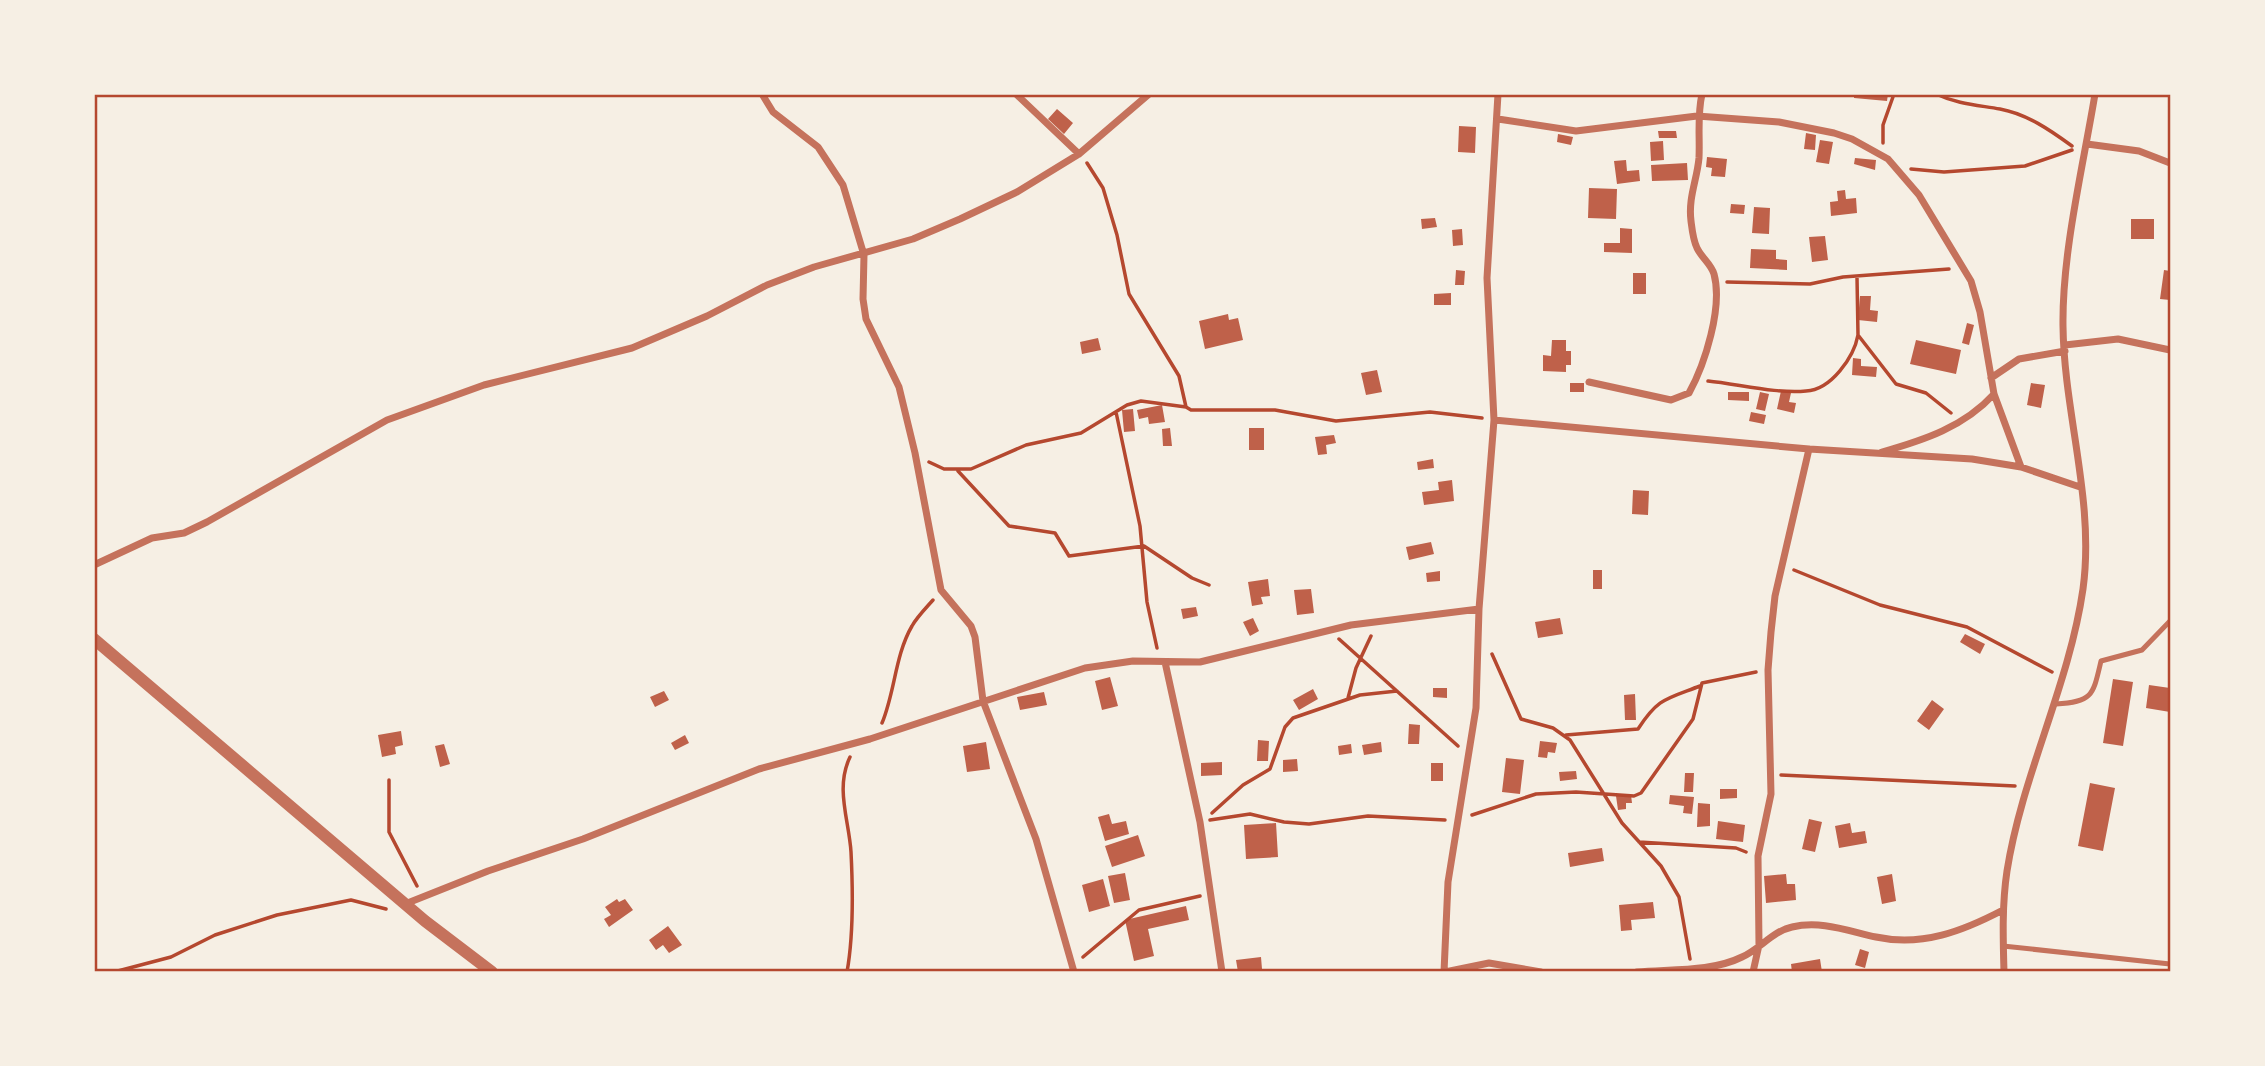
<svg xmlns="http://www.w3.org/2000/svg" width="2265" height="1066" font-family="'Archivo Narrow',sans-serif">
<rect width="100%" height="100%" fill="#f6efe4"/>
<path fill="#bf614a" d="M1854,94H1888L1887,101L1854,98Z
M1057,109L1073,123L1064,134L1048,119Z
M1459,126L1476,127L1475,153L1458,152Z
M1658,131H1676L1677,138H1659Z
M1806,133L1816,135L1815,150L1804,149Z
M1558,134L1573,137L1571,145L1557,142Z
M1820,140L1833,142L1829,164L1816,162Z
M1663,141L1664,160L1651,161L1650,142Z
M1707,157L1727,159L1725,177L1711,176L1712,168L1706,167Z
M1855,158L1876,160L1875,170L1854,164Z
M1626,160L1627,171L1639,170L1640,181L1617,184L1614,161Z
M1687,163L1688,180L1652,181L1651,165Z
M1589,188L1617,189L1616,219L1588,218Z
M1845,190L1846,199L1856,198L1857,213L1831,216L1830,202L1838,201L1837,191Z
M1731,204L1745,205L1744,214L1730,213Z
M1754,207L1770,208L1769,234L1752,233Z
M1435,218L1437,227L1422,229L1421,219Z
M2131,219H2154V239H2131Z
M1620,228L1632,229V253L1604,252V243H1620Z
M1462,229L1463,245L1453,246L1452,230Z
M1825,236L1828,260L1812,262L1809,237Z
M1751,249L1776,250V259L1787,260V270L1750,268Z
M1456,270L1465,271L1464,285H1455Z
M2164,270L2170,271V300L2160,299Z
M1633,273H1646V294H1633Z
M1451,293V305H1434V294Z
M1860,296H1871L1870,310L1878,311L1877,322L1858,320Z
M1228,314L1229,320L1238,318L1243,340L1205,349L1199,321Z
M1967,323L1974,325L1969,345L1962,343Z
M1098,338L1101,350L1082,354L1080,342Z
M1552,340H1566V351H1571V365H1566V372L1543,371V355L1551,356Z
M1916,340L1961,350L1956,374L1910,364Z
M1853,358L1861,359V366L1877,367L1876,377L1852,375Z
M1377,370L1382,392L1366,395L1361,373Z
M1570,383H1584V392H1570Z
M2031,383L2045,385L2041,408L2027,405Z
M1781,391L1791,393L1789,402L1796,403L1794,413L1777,409Z
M1728,392H1749V401L1728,400Z
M1760,392L1769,394L1765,411L1756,409Z
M1162,405L1165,422L1149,424L1148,417L1139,419L1137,410Z
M1133,409L1135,431L1124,432L1122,410Z
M1751,412L1766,415L1764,424L1749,421Z
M1170,428L1172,446H1163L1162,429Z
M1249,428H1264V450H1249Z
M1334,435L1336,443L1326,445L1327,454L1318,455L1315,437Z
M1433,459L1434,468L1418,470L1417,462Z
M1452,480L1454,501L1424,505L1422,492L1439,490L1438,482Z
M1633,490L1649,491L1648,515L1632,514Z
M1431,542L1434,554L1409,560L1406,547Z
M1593,570H1602V589H1593Z
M1440,571V581L1427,582L1426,573Z
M1268,579L1270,596L1261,597L1263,604L1252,606L1248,582Z
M1311,589L1314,613L1297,615L1294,590Z
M1196,607L1198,616L1183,619L1181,609Z
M1253,618L1259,631L1250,636L1243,622Z
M1560,618L1563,634L1538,638L1535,622Z
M1965,634L1985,644L1980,654L1960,642Z
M1110,677L1118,706L1102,710L1095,681Z
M2113,679L2133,682L2123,746L2103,743Z
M2149,685L2170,688V712L2146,708Z
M1433,688H1447V698L1433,697Z
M1313,689L1318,699L1299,710L1293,700Z
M664,691L669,700L655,707L650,697Z
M1044,692L1047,705L1020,710L1017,697Z
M1635,694L1636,720H1625L1624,695Z
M1932,700L1944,709L1929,730L1917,721Z
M1409,724L1420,725L1419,744H1408Z
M401,731L403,745L395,747L396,754L382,757L378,735Z
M685,735L689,743L675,750L671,743Z
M1258,740L1269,741L1268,761H1257Z
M1540,741L1557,743L1555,753L1548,752L1547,758L1538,757Z
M986,742L990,769L967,772L963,746Z
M1381,742L1382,752L1364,755L1362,745Z
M444,744L450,764L440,767L435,746Z
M1351,744L1352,753L1339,755L1338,746Z
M1506,758L1524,760L1520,794L1502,792Z
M1297,759L1298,771L1283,772V760Z
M1222,762V775L1201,776V763Z
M1431,763H1443V781H1431Z
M1576,771L1577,779L1560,781L1559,772Z
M1685,773H1694L1693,792H1684Z
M2090,783L2115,788L2103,851L2078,846Z
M1720,789H1737V798L1720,799Z
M1631,795L1632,803H1626V809L1618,810L1616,796Z
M1670,795L1694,797L1692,814L1683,813L1684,806L1669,804Z
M1698,803L1710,804V826L1697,827Z
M1109,814L1112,824L1126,821L1129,834L1105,841L1098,817Z
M1809,819L1822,822L1815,852L1802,849Z
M1718,821L1745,825L1743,842L1716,839Z
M1276,823L1278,857L1246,859L1244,825Z
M1850,823L1852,833L1865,831L1867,843L1839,848L1835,826Z
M1138,835L1145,856L1112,867L1105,846Z
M1602,848L1604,861L1570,867L1568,853Z
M1125,873L1130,900L1114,903L1108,876Z
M1786,874L1787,884H1795L1796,900L1766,903L1764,876Z
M1892,874L1896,901L1882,904L1877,877Z
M1103,879L1110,906L1089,912L1082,885Z
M617,899L619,902L625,899L633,910L609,927L604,919L611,915L605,907Z
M1653,902L1655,918L1631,920L1632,930L1621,931L1619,905Z
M1186,906L1189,920L1148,929L1154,956L1134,961L1125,920Z
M668,926L682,945L669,953L663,945L656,950L649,940Z
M1860,949L1869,952L1865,968L1855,965Z
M1261,957L1262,969L1238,972L1236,960Z
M1820,959L1822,972H1792L1791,964Z"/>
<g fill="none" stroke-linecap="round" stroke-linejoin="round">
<path stroke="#b5482f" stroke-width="3.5" d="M1936,94C1957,104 1977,105 2000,109C2027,114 2050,130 2072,146
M1883,143V125L1894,94
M1087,163L1103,188L1117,235L1129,294L1179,376L1186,407L1191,410H1275L1336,421L1430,412L1482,418
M1911,169L1944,172L2025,166L2072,150
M1857,277L1858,335L1896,384L1926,393L1951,413
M1727,282L1810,284L1843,277L1949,269
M1708,381C1738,384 1777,394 1806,391C1831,390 1854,357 1858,335
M1116,412L1140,526L1147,602L1157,648
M929,462L944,469H971L1026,445L1081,433L1127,405L1141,401L1186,407
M958,471L1009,526L1055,533L1069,556L1144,546L1192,578L1209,585
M1794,570L1880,605L1967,627L2052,672
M1339,639L1458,746
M1492,654L1521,719L1553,728L1570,740L1622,823L1661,866L1679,897L1690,959
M1348,698L1356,668L1371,636
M882,723C895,692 895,655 912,626C917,617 926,608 933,600
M1566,735L1638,729C1658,698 1666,699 1700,686
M1781,775L2015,786
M389,780V832L417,886
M1212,813L1243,785L1270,769L1285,727L1293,718L1360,695L1397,691
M1472,815L1536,794L1576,792L1634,796L1641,793L1693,719L1702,683L1756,672
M1210,820L1250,814L1284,822L1309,824L1368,816L1445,820
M1639,842L1736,848L1746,852
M1083,957L1139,910L1200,896
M114,972L171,957L215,935L277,915L351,900L386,909
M847,972C854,933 853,891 851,852C849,820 835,788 850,757"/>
<path stroke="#c5725c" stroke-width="5" d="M2056,704C2093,702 2093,695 2101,661L2142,650L2170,621
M2003,946L2170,964"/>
<path stroke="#c5725c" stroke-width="7" d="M762,94L773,112L818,147L843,185L864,255L863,299L866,319L899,387L915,453L941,590L971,626L975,637L983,701L1036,839L1074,972
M1016,94L1079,154
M1498,119L1576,131L1697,116L1779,122L1834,133L1852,139L1888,159L1919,195L1971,281L1980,312L1994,394L2021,467
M2087,144L2139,151L2170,163
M2065,345L2118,339L2170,350
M1991,378L2019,359L2065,351
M1589,382L1671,400L1689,393C1705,364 1723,307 1714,274C1711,264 1701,257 1697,248C1693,240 1692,229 1691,221C1688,198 1697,180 1699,158C1700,136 1697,116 1702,94
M1494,420L1809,449L1972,459L2021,467L2080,487
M1882,452C1924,440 1964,427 1994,394
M94,565L152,538L184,533L207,522L387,420L484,385L632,348L707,316L767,285L814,267L913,239L960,219L1017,192L1079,154L1149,94
M1165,662L1200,822L1222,972
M405,904L488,871L583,839L759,769L870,739L1085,668L1133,661L1200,662L1351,625L1479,609
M1444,972L1448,882L1476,708L1479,609L1494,420L1487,278L1498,94
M1445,972L1489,963L1541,972
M1637,972C1671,969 1712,972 1742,957C1760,949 1773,931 1792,927C1821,920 1848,931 1876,937C1922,947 1963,931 2003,910
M1753,972L1759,945L1758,856L1771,794L1768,670L1771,632L1775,596L1809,449
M2004,972C2003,938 2002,904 2007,871C2022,775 2069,686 2083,589C2095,501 2064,414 2063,326C2062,252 2083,167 2095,94"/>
<path stroke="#c5725c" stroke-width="12" d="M94,639L425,921L492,972"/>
</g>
<rect width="2265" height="1066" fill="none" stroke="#f6efe4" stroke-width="192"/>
<rect x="96" y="96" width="2073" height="874" fill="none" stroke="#b5482f" stroke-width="2.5"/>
</svg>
